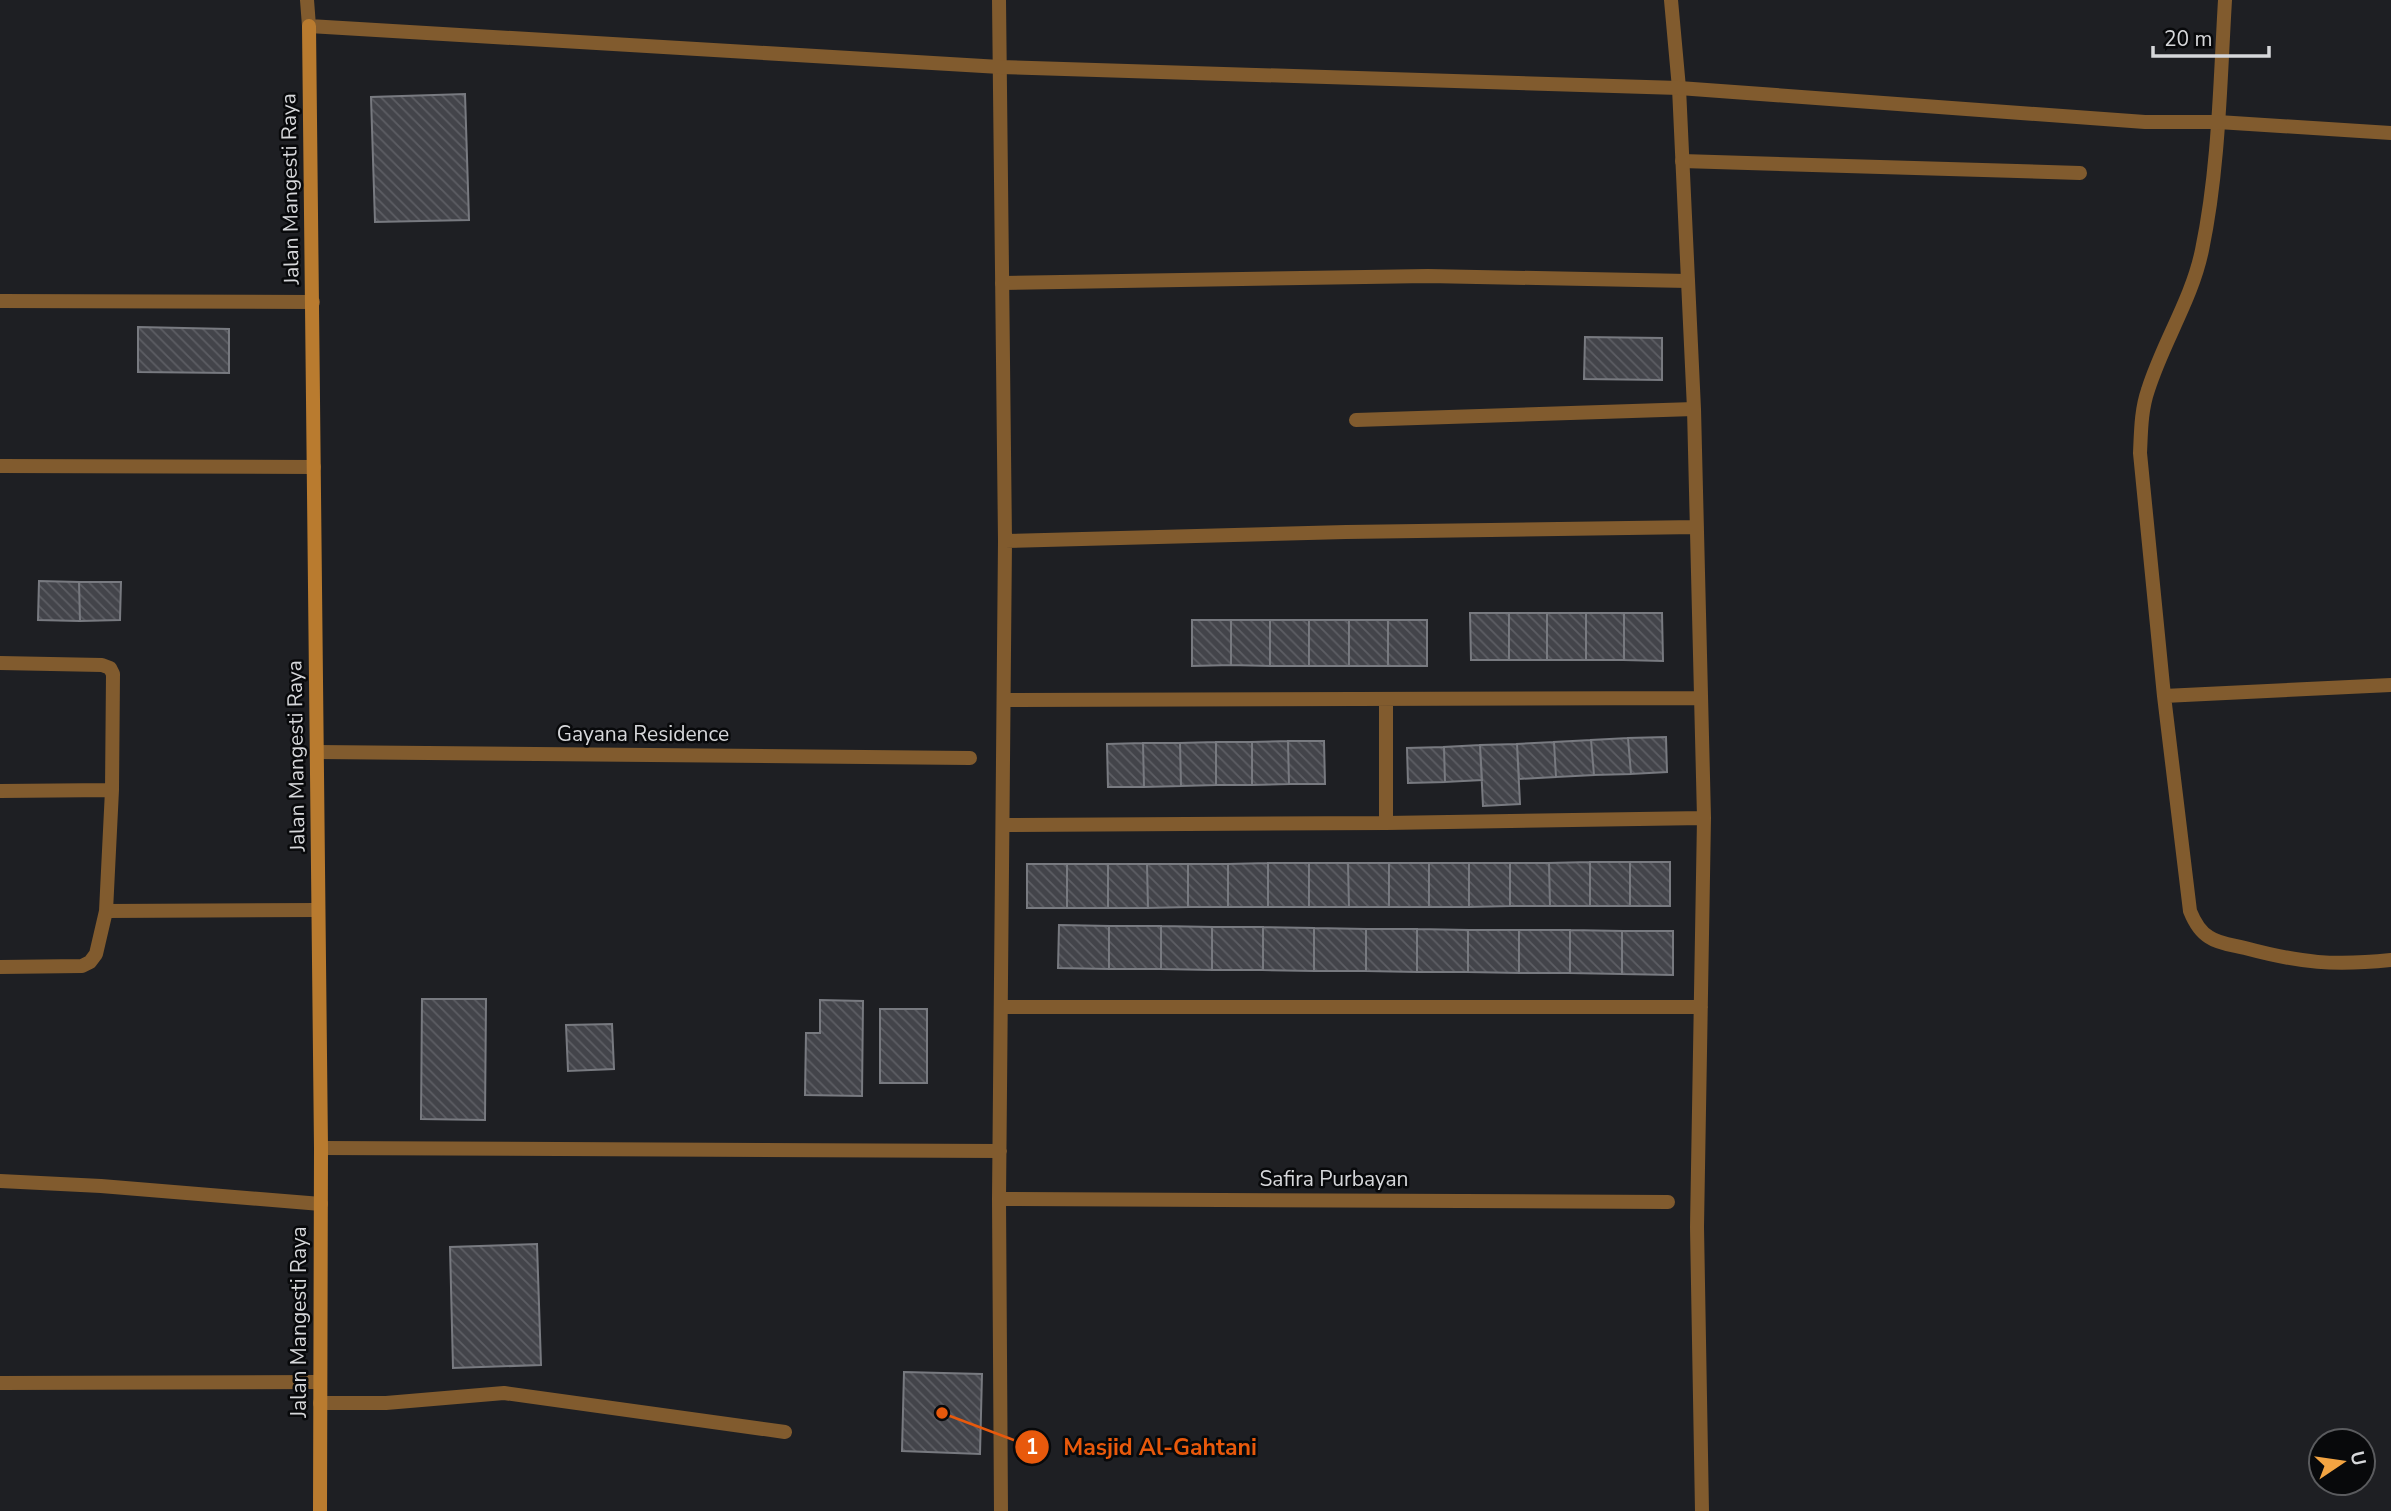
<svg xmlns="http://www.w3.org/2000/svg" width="2391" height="1511" font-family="'Nunito Sans',sans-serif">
<defs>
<pattern id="building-back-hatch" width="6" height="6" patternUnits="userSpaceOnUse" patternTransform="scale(1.75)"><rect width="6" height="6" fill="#43444a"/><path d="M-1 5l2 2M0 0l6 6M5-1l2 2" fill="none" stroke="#5d5e64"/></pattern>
</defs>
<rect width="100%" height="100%" fill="#1e1f23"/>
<path fill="url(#building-back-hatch)" stroke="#787a80" stroke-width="2" d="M465,94L469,220L375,222L371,97Z
M138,327L229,329V373L138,372Z
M1585,337L1662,338V380L1584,379Z
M39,581L79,582L80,621L38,620Z
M79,582H121L120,620L80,621Z
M1470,613H1509V660H1471Z
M1509,613H1547V660H1509Z
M1547,613H1586V660H1547Z
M1586,613H1624V660H1586Z
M1624,613H1662L1663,661L1624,660Z
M1192,620H1231V665L1192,666Z
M1231,620H1270V666L1231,665Z
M1270,620H1309V666H1270Z
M1309,620H1349V666H1309Z
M1349,620H1388V666H1349Z
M1388,620H1427V666H1388Z
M1666,737L1667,772L1631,774L1628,738Z
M1628,738L1631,774L1594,775L1591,740Z
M1591,740L1594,775L1556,777L1554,742Z
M1288,741H1324L1325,784H1289Z
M1288,741L1289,784L1252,785V742Z
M1216,742H1252V785H1216Z
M1216,742V785L1181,786L1180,743Z
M1554,742L1556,777L1519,779L1517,744Z
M1143,743H1180L1181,786L1144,787Z
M1143,743L1144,787H1108L1107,744Z
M1517,744L1520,804L1483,806L1480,745Z
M1480,745L1482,780L1445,782L1444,747Z
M1444,747L1445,782L1408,783L1407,748Z
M1590,862H1630V906H1590Z
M1590,862V906H1550L1549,863Z
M1630,862H1670V906H1630Z
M1268,863H1309V907H1268Z
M1268,863V907H1228V864Z
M1309,863H1348L1349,907H1309Z
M1348,863H1389V907H1349Z
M1389,863H1429V907H1389Z
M1429,863H1469V907H1429Z
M1469,863H1510V906L1469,907Z
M1510,863H1549L1550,906H1510Z
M1027,864H1067V908H1027Z
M1067,864H1108V908H1067Z
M1108,864H1147L1148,908H1108Z
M1147,864H1188V907L1148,908Z
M1188,864H1228V907H1188Z
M1059,925L1109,926V969L1058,968Z
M1109,926H1161V969H1109Z
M1161,926L1212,927V970L1161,969Z
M1212,927H1263V970H1212Z
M1263,927L1314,928V971L1263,970Z
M1314,928L1366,929V971H1314Z
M1366,929H1417V972L1366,971Z
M1417,929L1468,930V972H1417Z
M1468,930H1519V973L1468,972Z
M1519,930H1570V973H1519Z
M1570,930L1622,931V974L1570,973Z
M1622,931H1673V975L1622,974Z
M422,999H486L485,1120L421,1119Z
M820,1000L863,1001L862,1096L805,1095L806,1033H820Z
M880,1009H927V1083H880Z
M612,1024L614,1069L568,1071L566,1025Z
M537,1244L541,1365L453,1368L450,1247Z
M904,1372L982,1374L980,1454L902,1451Z"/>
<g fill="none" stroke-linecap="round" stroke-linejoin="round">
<path stroke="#815b2e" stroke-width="14" d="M1682,161L2080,173
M1002,283L1428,276L1688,281
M320,1403H386L504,1393L785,1432"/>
<path stroke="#815b2e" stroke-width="14" d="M999,0L1005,541L999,1199L1001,1511
M1671,0L1679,88L1694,409L1704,818L1697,1227L1702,1511
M2225,0C2220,83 2219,168 2202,250C2192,299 2163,342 2148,390C2141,410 2141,432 2140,453L2164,696L2190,911C2194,921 2199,931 2209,937C2219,944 2233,945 2245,948C2301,963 2334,966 2391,960
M0,301L313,302
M1356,420L1694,409
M0,466L314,467
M1005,541L1346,532L1697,527
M0,663L102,665L110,668L113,674L112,790L106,911L96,954L90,962L82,966L0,967
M2164,696L2391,685
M1005,700L1700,698
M1386,700V823
M317,752L970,758
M0,791L112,790
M1003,825L1386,823L1704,818
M106,911L318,910
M1002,1007H1701
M321,1148L1000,1151
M0,1181L101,1186L321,1204
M999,1199L1668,1202
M0,1383L320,1382"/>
<path stroke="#815b2e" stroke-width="14" d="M307,0L309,26L1000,67L1679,88L2145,122H2218L2391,133"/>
<path stroke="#b97b2f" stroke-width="14" d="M309,26L321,1148L320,1511"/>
</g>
<g text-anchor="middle" stroke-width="5" stroke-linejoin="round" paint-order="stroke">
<g font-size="21" fill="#d6d7da" stroke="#08090b">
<text transform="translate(290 189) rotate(-91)" y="7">Jalan Mangesti Raya</text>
<text x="643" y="741">Gayana Residence</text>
<text transform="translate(296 756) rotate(-91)" y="7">Jalan Mangesti Raya</text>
<text x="1334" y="1186">Safira Purbayan</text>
<text transform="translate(299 1322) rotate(-90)" y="7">Jalan Mangesti Raya</text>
</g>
</g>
<path fill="none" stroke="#e8590c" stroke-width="2.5" d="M942 1413L1032 1447"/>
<g fill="#e8590c" stroke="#08090b" stroke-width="2.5">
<circle cx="942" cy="1413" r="7"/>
<circle cx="1032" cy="1447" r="18"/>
</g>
<g font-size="21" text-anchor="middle" font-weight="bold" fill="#fff">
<text x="1032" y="1454">1</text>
</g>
<g font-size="23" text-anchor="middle" font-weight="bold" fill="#e8590c" stroke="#08090b" stroke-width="5" stroke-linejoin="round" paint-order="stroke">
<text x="1160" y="1455">Masjid Al-Gahtani</text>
</g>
<g transform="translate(2342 1462) rotate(77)"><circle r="33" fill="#08090b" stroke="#5a5b5e" stroke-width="2"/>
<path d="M0-5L12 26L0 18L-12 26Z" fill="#f3a442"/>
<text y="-10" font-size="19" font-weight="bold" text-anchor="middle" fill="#d6d7da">U</text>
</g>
<path d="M2153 46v10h116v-10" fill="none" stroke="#d6d7da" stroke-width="3.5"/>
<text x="2164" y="46" font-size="21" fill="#d6d7da" stroke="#08090b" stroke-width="5" paint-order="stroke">20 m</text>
</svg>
